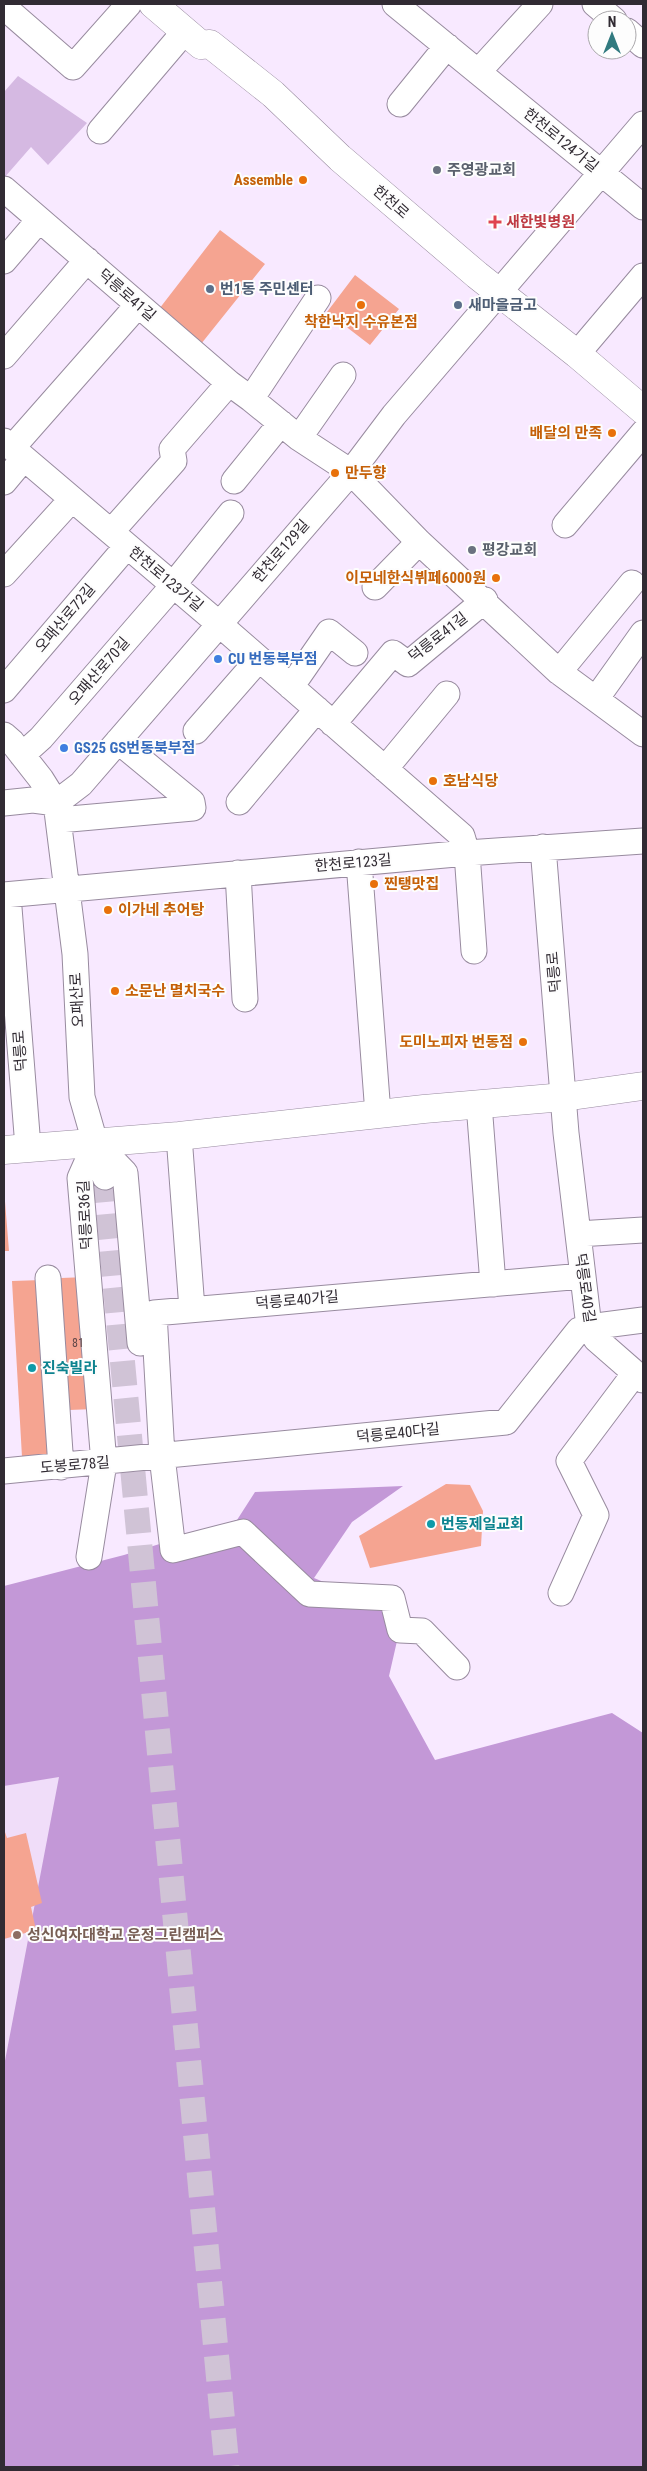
<svg xmlns="http://www.w3.org/2000/svg" width="647" height="2471" font-family="'Roboto Condensed','Noto Sans KR',sans-serif">
<rect width="100%" height="100%" fill="#f8e9ff"/>
<path fill="#f0ddf9" d="M60,1776L4,2083V1786Z"/>
<path fill="#d5b9e2" d="M18,76L87,123L48,165L31,147L4,178V92Z"/>
<path fill="#c398d7" d="M403,1486L352,1522L314,1578L384,1607L397,1641L389,1676L435,1760L612,1713L643,1733V2467H4V2066L59,1777L4,1786V1586L124,1555L237,1520L255,1492Z"/>
<path fill="#f5a491" d="M220,230L265,264L197,349L156,313Z
M355,275L399,309L370,345L327,312Z
M4,1189L9,1251H4Z
M87,1277L95,1409L69,1410L61,1278Z
M42,1280L51,1455L22,1457L12,1281Z
M446,1484L470,1485L483,1511L481,1546L370,1568L359,1536Z
M4,1829L7,1838L26,1833L42,1903L31,1907L36,1930L4,1939Z"/>
<g fill="none" stroke-linecap="round" stroke-linejoin="round">
<path stroke="#d0c3d6" stroke-width="25" stroke-dasharray="25 12" stroke-linecap="butt" d="M105,1177L227,2467"/>
<defs>
<path id="minor" d="M395,4L643,207
M595,4L614,20
M4,7L73,67L129,4
M627,31L643,45
M478,72L540,4
M400,104L447,46
M100,131L185,31
M4,189L229,383L251,399L299,438L351,472L419,542L559,672L643,734
M4,261L39,220
M577,354L643,276
M4,356L87,260
M251,399L318,298
M299,438L343,375
M4,441L218,623L462,836L467,853L474,951
M12,448L138,305
M234,481L281,423
M4,482L24,458
M565,525L643,433
M111,532L174,461L172,449L229,383
M4,574L72,499
M375,587L419,542
M559,672L632,583
M291,687L329,632L355,653
M4,690L127,546
M596,699L643,633
M333,724L393,653L408,664L485,600
M196,731L259,659
M4,735L12,742L41,779L56,803L75,954L82,1097L105,1177
M22,755L41,738L165,595L231,513
M385,769L447,694
M239,802L317,709
M4,803L33,800L56,803L81,784L351,472L394,415L643,124
M59,820L193,808L192,802L118,741
M543,847L566,1133L589,1327L596,1339L643,1380
M359,862L378,1114
M238,873L245,999
M4,895L467,853L643,841
M8,895L28,1147
M479,1104L493,1284
M179,1136L192,1309
M97,1144L125,1173L140,1343
M578,1234L643,1230
M48,1278L61,1467
M4,1471L506,1422L579,1330L589,1327L643,1320
M89,1557L104,1463L80,1178L96,1142
M561,1593L596,1515L569,1461L635,1373
M457,1667L422,1631L400,1630L392,1598L309,1594L243,1532L173,1550L162,1456L154,1313L583,1276"/>
<path id="major" d="M153,4L201,45L210,44L273,94L340,158L477,275L577,354L643,410
M4,1150L179,1136L424,1109L564,1097L643,1086"/>
</defs>
<use href="#minor" stroke="#988b9f" stroke-width="27"/>
<use href="#major" stroke="#988b9f" stroke-width="29"/>
<use href="#minor" stroke="#fff" stroke-width="25"/>
<use href="#major" stroke="#fff" stroke-width="28"/>
</g>
<g fill="#6b7280" stroke="#fdfdfd" stroke-width="2">
<circle cx="437" cy="170" r="5"/>
<circle cx="472" cy="550" r="5"/>
</g>
<g fill="#e8710a" stroke="#fdfdfd" stroke-width="2">
<circle cx="303" cy="180" r="5"/>
<circle cx="361" cy="305" r="5"/>
<circle cx="612" cy="433" r="5"/>
<circle cx="335" cy="473" r="5"/>
<circle cx="496" cy="578" r="5"/>
<circle cx="433" cy="781" r="5"/>
<circle cx="374" cy="884" r="5"/>
<circle cx="108" cy="910" r="5"/>
<circle cx="115" cy="991" r="5"/>
<circle cx="523" cy="1042" r="5"/>
</g>
<path fill="#e0444e" stroke="#fdfdfd" stroke-width="2" d="M492.5 214.5h5v5h5v5h-5v5h-5v-5h-5v-5h5z"/>
<g fill="#5c6f8a" stroke="#fdfdfd" stroke-width="2">
<circle cx="210" cy="289" r="5"/>
<circle cx="458" cy="305" r="5"/>
</g>
<g fill="#3f7fe0" stroke="#fdfdfd" stroke-width="2">
<circle cx="218" cy="659" r="5"/>
<circle cx="64" cy="748" r="5"/>
</g>
<g fill="#0f9aa8" stroke="#fdfdfd" stroke-width="2">
<circle cx="32" cy="1368" r="5"/>
<circle cx="431" cy="1524" r="5"/>
</g>
<circle fill="#8d6e63" stroke="#fdfdfd" stroke-width="2" cx="17" cy="1935" r="5"/>
<g text-anchor="middle" stroke-width="4" stroke-linejoin="round" paint-order="stroke">
<g font-size="12" fill="#62494a">
<text x="78" y="1347">81</text>
</g>
<g font-size="15" fill="#312b33" stroke="#fdfdfd">
<text transform="translate(561 140) rotate(39)" y="5">한천로124가길</text>
<text transform="translate(391 202) rotate(41)" y="5">한천로</text>
<text transform="translate(127 295) rotate(41)" y="5">덕릉로41길</text>
<text transform="translate(281 551) rotate(-49)" y="5">한천로129길</text>
<text transform="translate(166 579) rotate(40)" y="5">한천로123가길</text>
<text transform="translate(65 618) rotate(-50)" y="5">오패산로72길</text>
<text transform="translate(438 637) rotate(-38)" y="5">덕릉로41길</text>
<text transform="translate(99 671) rotate(-49)" y="5">오패산로70길</text>
<text transform="translate(353 863) rotate(-5)" y="5">한천로123길</text>
<text transform="translate(554 972) rotate(-95)" y="5">덕릉로</text>
<text transform="translate(77 1000) rotate(-93)" y="5">오패산로</text>
<text transform="translate(20 1051) rotate(-94)" y="5">덕릉로</text>
<text transform="translate(85 1215) rotate(-93)" y="5">덕릉로36길</text>
<text transform="translate(585 1288) rotate(82)" y="5">덕릉로40길</text>
<text transform="translate(297 1300) rotate(-5)" y="5">덕릉로40가길</text>
<text transform="translate(398 1433) rotate(-6)" y="5">덕릉로40다길</text>
<text transform="translate(75 1465) rotate(-5)" y="5">도봉로78길</text>
</g>
<g font-size="15" font-weight="bold" fill="#5b616d" stroke="#fdfdfd" text-anchor="start">
<text x="447" y="175">주영광교회</text>
<text x="482" y="555">평강교회</text>
</g>
<g font-size="15" font-weight="bold" fill="#c56008" stroke="#fdfdfd" text-anchor="start">
<text x="293" y="185" text-anchor="end">Assemble</text>
<text x="361" y="327" text-anchor="middle">착한낙지 수유본점</text>
<text x="602" y="438" text-anchor="end">배달의 만족</text>
<text x="345" y="478">만두향</text>
<text x="486" y="583" text-anchor="end">이모네한식뷔페6000원</text>
<text x="443" y="786">호남식당</text>
<text x="384" y="889">찐탱맛집</text>
<text x="118" y="915">이가네 추어탕</text>
<text x="125" y="996">소문난 멸치국수</text>
<text x="513" y="1047" text-anchor="end">도미노피자 번동점</text>
</g>
<g font-size="15" font-weight="bold" fill="#be3a42" stroke="#fdfdfd" text-anchor="start">
<text x="506" y="227">새한빛병원</text>
</g>
<g font-size="15" font-weight="bold" fill="#4e5e75" stroke="#fdfdfd" text-anchor="start">
<text x="220" y="294">번1동 주민센터</text>
<text x="468" y="310">새마을금고</text>
</g>
<g font-size="15" font-weight="bold" fill="#366cbe" stroke="#fdfdfd" text-anchor="start">
<text x="228" y="664">CU 번동북부점</text>
<text x="74" y="753">GS25 GS번동북부점</text>
</g>
<g font-size="15" font-weight="bold" fill="#0d838f" stroke="#fdfdfd" text-anchor="start">
<text x="42" y="1373">진숙빌라</text>
<text x="441" y="1529">번동제일교회</text>
</g>
<g font-size="15" font-weight="bold" fill="#785e54" stroke="#fdfdfd" text-anchor="start">
<text x="27" y="1940">성신여자대학교 운정그린캠퍼스</text>
</g>
</g>
<rect width="647" height="2471" fill="none" stroke="#312b33" stroke-width="10"/>
<g transform="translate(612 35)"><circle r="24" fill="#fdfdfd" stroke="#aba9ac"/>
<path d="M0-4L9 19L0 12L-9 19Z" fill="#317a7f"/>
<text y="-8" font-size="14" font-weight="bold" text-anchor="middle" fill="#312b33">N</text>
</g>
</svg>
